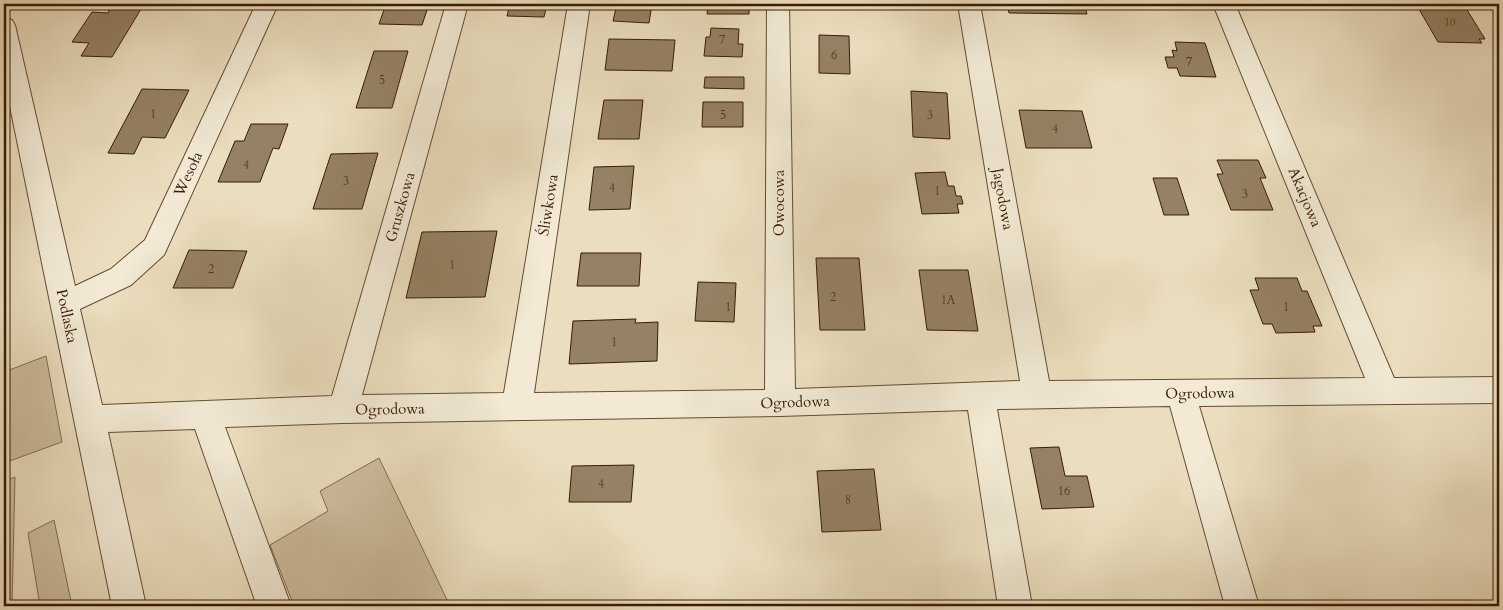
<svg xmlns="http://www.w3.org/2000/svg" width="1503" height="610" font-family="Cardo,serif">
<rect width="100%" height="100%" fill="#ebdebe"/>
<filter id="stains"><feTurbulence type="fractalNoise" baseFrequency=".004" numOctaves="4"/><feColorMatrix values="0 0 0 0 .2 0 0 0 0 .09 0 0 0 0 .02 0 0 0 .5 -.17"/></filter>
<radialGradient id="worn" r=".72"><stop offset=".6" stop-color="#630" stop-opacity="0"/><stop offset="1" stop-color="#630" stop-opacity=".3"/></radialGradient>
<path fill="#cdbd9e" stroke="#826c50" d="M46,356L62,442L4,463V372Z
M379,458L450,606H294L270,545L328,511L320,491Z
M15,477L12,606H4V481Z
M54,520L72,606H40L28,533Z"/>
<path fill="#958164" stroke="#381c02" d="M191,4H236L190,5Z
M386,4H429L422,25L379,24Z
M510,4H547L544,17L507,16Z
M617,4H652L649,23L613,21Z
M708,4H749V14H707Z
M1007,4H1084L1087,14L1009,13Z
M1416,4L1464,5L1485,39H1479L1482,43L1438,42Z
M110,8L141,9L112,57L81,56L89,43L72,42L92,12L108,13Z
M711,28L739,29L738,44H743L742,57L704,56L706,37H710Z
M819,35L849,36L850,74L819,73Z
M609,39L675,40L672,71L605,70Z
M1175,42L1205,43L1216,77L1180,76L1177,68H1168L1165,57H1174L1172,50L1177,51Z
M374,51H408L392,108H356Z
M705,77H744V89L704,88Z
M142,89L189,90L165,138L142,137L134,154L108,153Z
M911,91L947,93L950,139L913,137Z
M604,100H643L639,139H598Z
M703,102H743V127H702Z
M1019,110L1082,111L1092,148H1026Z
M251,124H288L279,149L273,148L260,182H218L235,141H244Z
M378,153L362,209H313L331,154Z
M1217,160H1258L1266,178H1260L1273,210H1231L1217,174H1223Z
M634,166L630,209L589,210L594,167Z
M945,172L948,186H954L956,196H961L963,204H957L959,213L922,214L915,173Z
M1153,178H1177L1189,215H1164Z
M497,231L485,297L406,298L422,232Z
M189,250L247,251L233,288H173Z
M581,253H641L639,286H577Z
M816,258H859L865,330H820Z
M919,270H968L978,331L927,330Z
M1255,278H1297L1302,291H1307L1322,326H1313L1315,332L1276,333L1272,324H1263L1250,290H1259Z
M698,282L736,283L734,322L695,321Z
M636,319L635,323L658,322L657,361L569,364L573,321Z
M1059,447L1065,476H1087L1094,507L1042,509L1030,448Z
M634,465L631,502H569L572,466Z
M874,469L881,530L822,532L817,471Z"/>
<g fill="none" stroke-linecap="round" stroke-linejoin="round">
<defs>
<path id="minor" d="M256,4H278L164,255L131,285L80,309L102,405L332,396L446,4H468L362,395L504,393L568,4H590L534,393L765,390L767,4H789L795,389L1020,381L958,4H980L1049,381L1365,378L1213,4H1235L1394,378L1499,377V403L1199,406L1259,606H1225L1170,406L997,409L1032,606H998L968,410L780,416L343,423L225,427L291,606H257L195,429L108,432L146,606H112L4,77V18L12,20L15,25L75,286L111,269L145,240Z"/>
</defs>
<use href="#minor" stroke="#654c31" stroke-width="2"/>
<use href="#minor" fill="#f2ead5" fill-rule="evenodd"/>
</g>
<g text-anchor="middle" stroke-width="5" stroke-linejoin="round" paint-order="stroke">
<g font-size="11" fill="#4f351a">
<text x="1450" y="26">10</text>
</g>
<g font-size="12" fill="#4f351a">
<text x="722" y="44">7</text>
<text x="834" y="59">6</text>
<text x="1189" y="66">7</text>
<text x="382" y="84">5</text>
<text x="153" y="118">1</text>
<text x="723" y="119">5</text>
<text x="930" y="119">3</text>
<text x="1055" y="133">4</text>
<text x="246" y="169">4</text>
<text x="346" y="185">3</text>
<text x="612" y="192">4</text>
<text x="937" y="195">1</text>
<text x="1245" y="198">3</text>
<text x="452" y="269">1</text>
<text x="211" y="273">2</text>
<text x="833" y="301">2</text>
<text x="948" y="304">1A</text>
<text x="728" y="311">1</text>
<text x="1286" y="311">1</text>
<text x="614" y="346">1</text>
<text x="601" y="488">4</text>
<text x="1064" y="495">16</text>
<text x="848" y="504">8</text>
</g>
<g font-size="15" fill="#381c02" stroke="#f2ead5">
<text transform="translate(188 174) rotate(-65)" y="5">Wesoła</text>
<text transform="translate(1305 197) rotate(67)" y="5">Akacjowa</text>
<text transform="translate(1003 199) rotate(80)" y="5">Jagodowa</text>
<text transform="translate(779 203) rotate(-90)" y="5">Owocowa</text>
<text transform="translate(548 205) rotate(-81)" y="5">Śliwkowa</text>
<text transform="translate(400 207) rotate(-74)" y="5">Gruszkowa</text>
<text transform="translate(67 316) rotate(78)" y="5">Podlaska</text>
<text transform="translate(1200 393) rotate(-1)" y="5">Ogrodowa</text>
<text transform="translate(795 402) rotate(-2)" y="5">Ogrodowa</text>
<text transform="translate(390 409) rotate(-1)" y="5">Ogrodowa</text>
</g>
</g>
<rect width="1503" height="610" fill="none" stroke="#ebdebe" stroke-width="20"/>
<rect x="5" y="5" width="1493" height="600" fill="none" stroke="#381c02" stroke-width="2.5"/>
<rect x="10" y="10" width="1483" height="590" fill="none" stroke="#381c02"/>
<rect width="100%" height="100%" filter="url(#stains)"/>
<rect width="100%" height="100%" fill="url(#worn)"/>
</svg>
